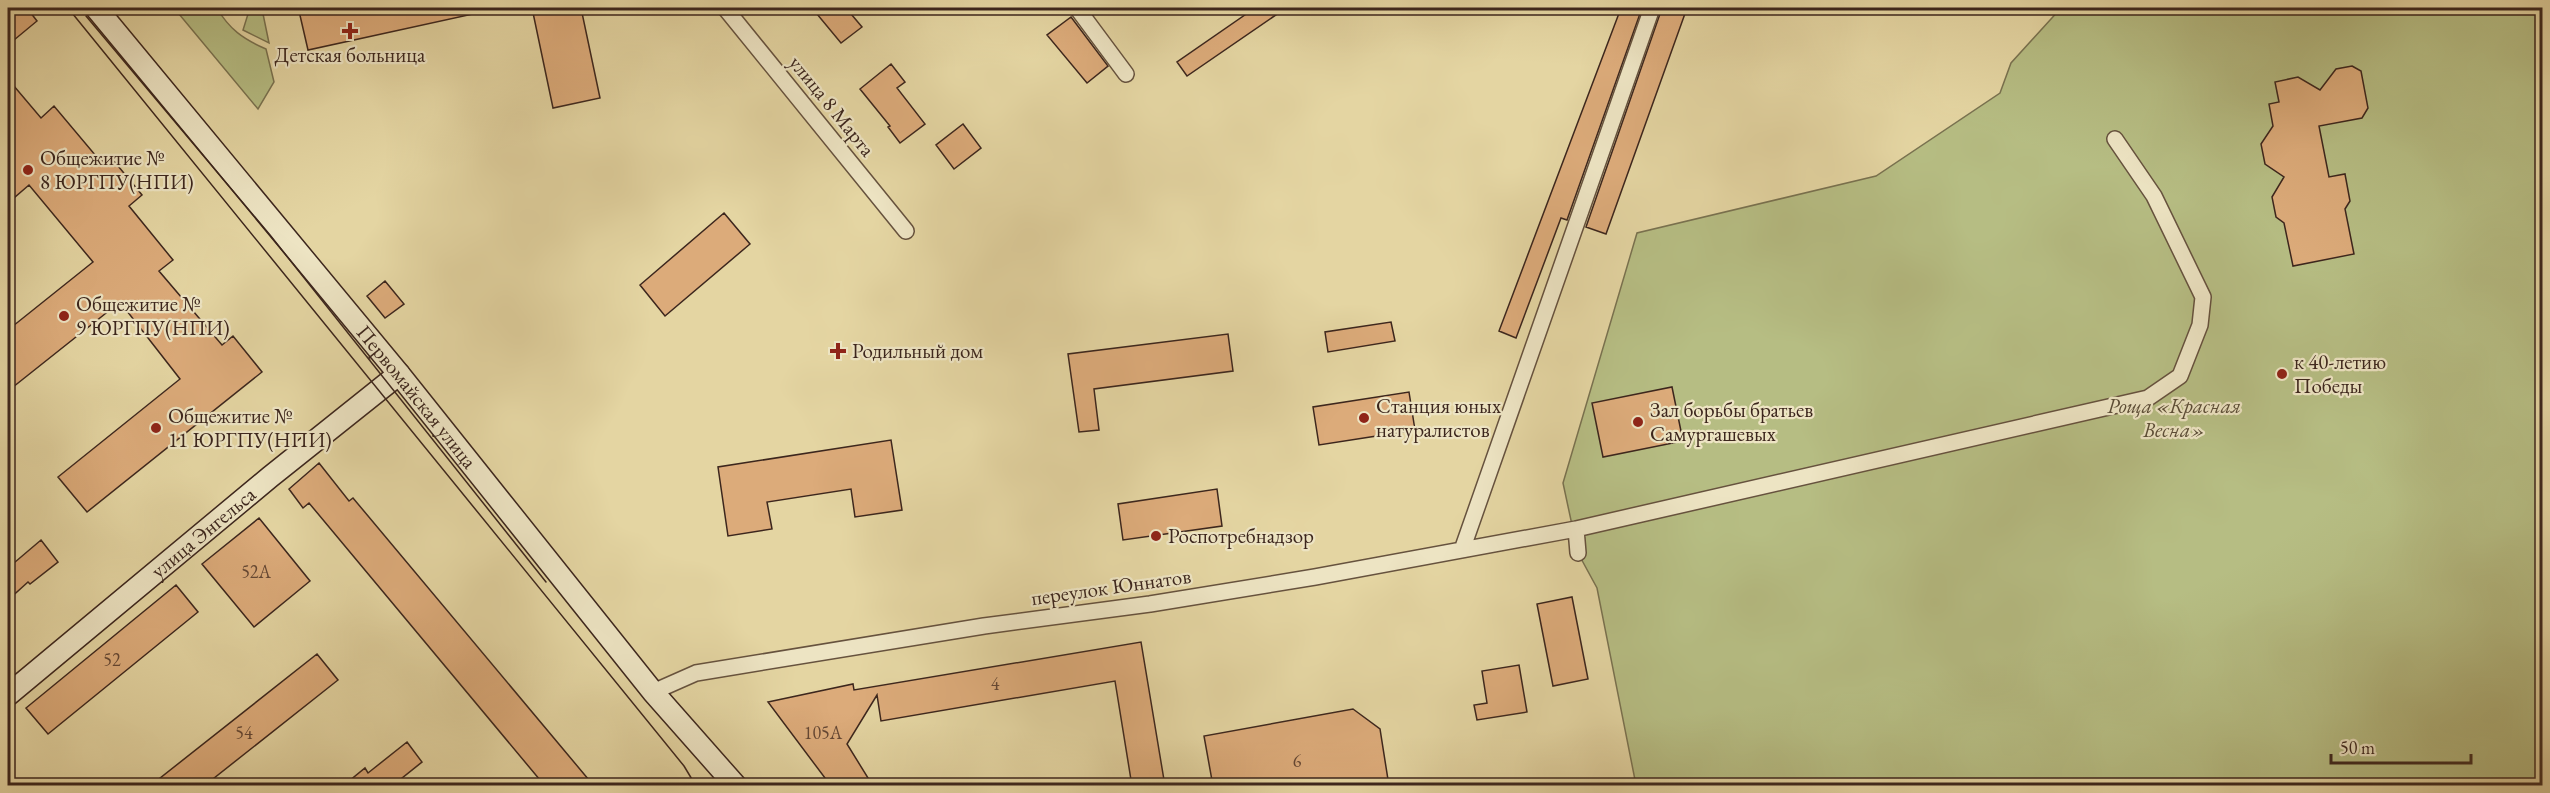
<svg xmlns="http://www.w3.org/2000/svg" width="2550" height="793" font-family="'EB Garamond',serif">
<rect width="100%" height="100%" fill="#e4d5a2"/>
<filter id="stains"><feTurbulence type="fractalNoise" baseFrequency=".00333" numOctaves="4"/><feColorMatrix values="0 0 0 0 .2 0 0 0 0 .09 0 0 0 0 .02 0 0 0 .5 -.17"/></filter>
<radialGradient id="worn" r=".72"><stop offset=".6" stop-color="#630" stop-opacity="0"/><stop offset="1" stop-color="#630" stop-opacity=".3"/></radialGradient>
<path fill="#b6bd83" stroke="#797250" stroke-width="1.5" d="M174,8H217C229,29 243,39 266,49L274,82L258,109Z
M2061,8H2542V785H1636L1597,588L1578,553L1563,483L1637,233L1876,176L2000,93L2011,63Z
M262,9L269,43L243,30L248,14Z"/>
<path fill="#dcab7a" stroke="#3c261d" stroke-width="1.5" d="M8,8H27L37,21L8,45Z
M316,8H472L473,14L308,50L299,11Z
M532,8H581L600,98L553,108Z
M812,8H846L862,27L841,43Z
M1255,8H1286L1187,76L1177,62Z
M1621,8H1642L1567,220L1561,218L1516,338L1499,331Z
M1662,8H1687L1606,234L1586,227Z
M1071,17L1108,66L1087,83L1047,35Z
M891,64L905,82L897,88L925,124L900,143L888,127L890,126L860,89Z
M2352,66L2361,71L2368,108L2362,118L2319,126L2329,177L2345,174L2350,201L2345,209L2354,254L2293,266L2284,223L2276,217L2272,197L2284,177L2265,164L2261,144L2273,126L2269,104L2279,102L2275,82L2298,77L2320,90L2336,69Z
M8,79L41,118L54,106L101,162L109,155L142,195L129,206L173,260L159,271L222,345L233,336L262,372L87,512L58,477L180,379L120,302L8,391V330L93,262L29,185L8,203Z
M963,124L981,148L954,169L936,145Z
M724,213L750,244L665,316L640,285Z
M385,281L404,304L385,318L367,296Z
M1391,322L1395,341L1328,352L1325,332Z
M1228,334L1233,371L1094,389L1099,430L1079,432L1068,354Z
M1672,387L1683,441L1603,457L1592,403Z
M1409,392L1415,430L1319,445L1313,407Z
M891,440L902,510L855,517L851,489L767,502L772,529L728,536L718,467Z
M319,463L349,501L353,498L594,786H545L309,503L303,508L289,489Z
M1217,489L1222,526L1123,540L1118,504Z
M259,518L310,581L254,627L202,564Z
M41,540L58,562L30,584L28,582L8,600V568Z
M176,585L198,612L48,734L26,708Z
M1572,597L1588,679L1553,686L1537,604Z
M1141,642L1165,786H1132L1115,681L881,721L877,695L847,744L873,786H831L768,702L853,684L854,690Z
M317,654L338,680L204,786H150Z
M1519,665L1527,712L1477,720L1474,705L1487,703L1482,671Z
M1353,709L1380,729L1389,786H1213L1204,736Z
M407,742L422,762L392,786H343L365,768L368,773Z"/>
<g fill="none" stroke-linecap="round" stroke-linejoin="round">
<defs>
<path id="street" d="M725,8L906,231
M1077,8L1126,74
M1576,529L1578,553
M1462,550L1652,8
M653,692L696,673L984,626L1150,604L1315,577L1576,529L2148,398L2180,376L2200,325L2203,297L2154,196L2115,139"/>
<g id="secondary">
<path id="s1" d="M96,8L399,374L653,692L736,786"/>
<path id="s2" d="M8,695L270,477L399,374"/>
</g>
</defs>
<use href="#street" stroke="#66523e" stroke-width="18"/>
<use href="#secondary" stroke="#3c261d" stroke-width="24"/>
<use href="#street" stroke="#ede4c3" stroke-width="15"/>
<use href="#secondary" stroke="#ede4c3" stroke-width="21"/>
<path stroke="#3c261d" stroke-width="1.5" d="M68,8L684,766L696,786
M86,16L270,235L546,582"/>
</g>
<g fill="#8f2418" stroke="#ede4c3" stroke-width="2">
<path d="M347 22h6v6h6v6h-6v6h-6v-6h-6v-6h6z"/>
<circle cx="28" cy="170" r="6"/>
<circle cx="64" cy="316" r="6"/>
<path d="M835 342h6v6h6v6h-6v6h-6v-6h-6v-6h6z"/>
<circle cx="2282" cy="374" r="6"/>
<circle cx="1364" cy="418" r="6"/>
<circle cx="1638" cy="422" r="6"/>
<circle cx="156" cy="428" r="6"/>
<circle cx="1156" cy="536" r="6"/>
</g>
<g text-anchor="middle" stroke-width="4.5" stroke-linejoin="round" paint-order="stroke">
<g font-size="18" fill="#644734">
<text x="256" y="578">52А</text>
<text x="112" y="666">52</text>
<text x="995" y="690">4</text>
<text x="244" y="739">54</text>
<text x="823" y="739">105А</text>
<text x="1297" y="767">6</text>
</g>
<g font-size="21" fill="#3c261d" stroke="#ede4c3" text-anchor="start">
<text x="350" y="62" text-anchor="middle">Детская больница</text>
<text x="40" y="165">Общежитие №<tspan x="40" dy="24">8 ЮРГПУ(НПИ)</tspan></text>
<text x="76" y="311">Общежитие №<tspan x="76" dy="24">9 ЮРГПУ(НПИ)</tspan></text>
<text x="852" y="358">Родильный дом</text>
<text x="2294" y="369">к 40-летию<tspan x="2294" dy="24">Победы</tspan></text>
<text x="1376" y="413">Станция юных<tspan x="1376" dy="24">натуралистов</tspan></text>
<text x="1650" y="417">Зал борьбы братьев<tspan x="1650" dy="24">Самургашевых</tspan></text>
<text x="168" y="423">Общежитие №<tspan x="168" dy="24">11 ЮРГПУ(НПИ)</tspan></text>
<text x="1168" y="543">Роспотребнадзор</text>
</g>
<g font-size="21" fill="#3c261d" stroke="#ede4c3">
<text transform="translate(832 106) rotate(51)" y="7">улица 8 Марта</text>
<text dy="7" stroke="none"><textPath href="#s1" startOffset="504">Первомайская улица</textPath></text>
<text dy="7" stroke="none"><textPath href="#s2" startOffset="254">улица Энгельса</textPath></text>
<text transform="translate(1111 587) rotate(-8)" y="7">переулок Юннатов</text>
</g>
<g font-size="21" font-style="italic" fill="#5a4c36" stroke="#ede4c3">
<text x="2174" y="413">Роща «Красная<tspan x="2174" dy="24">Весна»</tspan></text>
</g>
</g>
<rect width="2550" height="793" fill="none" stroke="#e4d5a2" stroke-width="30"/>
<rect x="9" y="9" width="2532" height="775" fill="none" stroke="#3c261d" stroke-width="3"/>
<rect x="15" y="15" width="2520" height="763" fill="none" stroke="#3c261d" stroke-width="1.5"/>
<path d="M2331 754v9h140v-9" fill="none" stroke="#3c261d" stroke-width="3"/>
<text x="2340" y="754" font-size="18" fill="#3c261d" stroke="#ede4c3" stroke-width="4.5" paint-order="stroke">50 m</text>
<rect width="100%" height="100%" filter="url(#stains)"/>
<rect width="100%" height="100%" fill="url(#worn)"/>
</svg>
